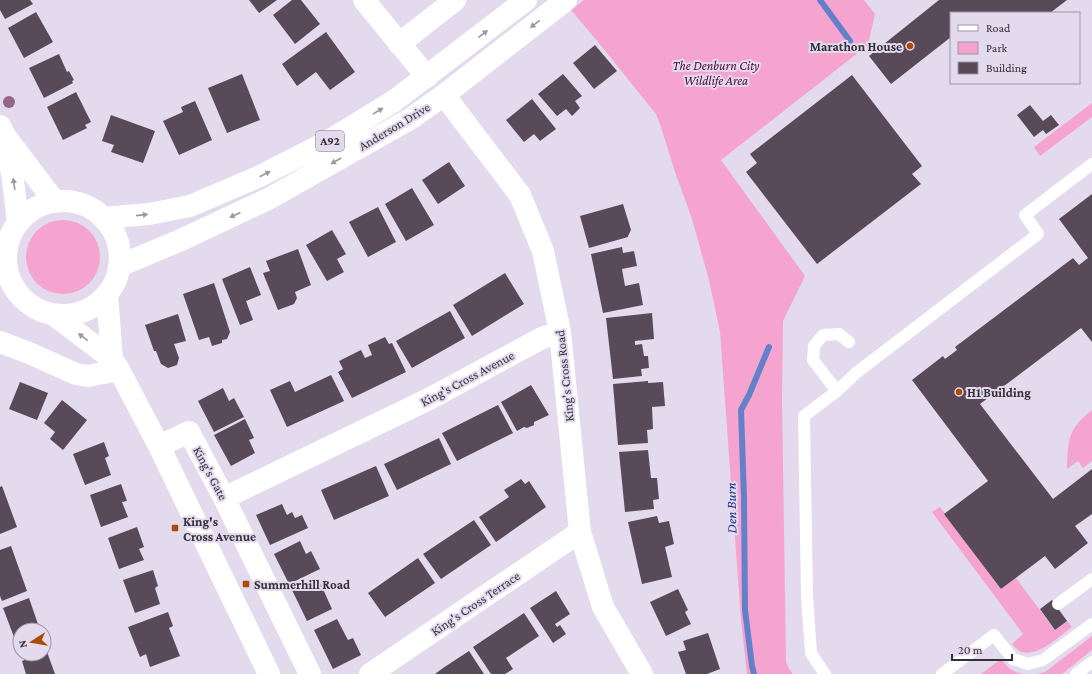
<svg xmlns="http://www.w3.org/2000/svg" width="1092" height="674" font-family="'Crimson Pro',serif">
<rect width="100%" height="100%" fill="#e3daee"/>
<path fill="#f4a4cf" d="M584,0H864L875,14L868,45L721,160L805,276L783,321L782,400L786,662L789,669L793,674H747L741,620L720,332L709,280L692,219L675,172L660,124L656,114L598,42L571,10Z
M1092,103V117L1040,156L1034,147Z
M26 257a37 37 0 1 1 74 0a37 37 0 1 1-74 0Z
M1092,410V461L1083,468L1078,461L1067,469C1068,439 1068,429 1092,410Z
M940,507L1001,589L1016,578L1055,630L1067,621L1072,627C1060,636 1038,657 1022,652C1018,651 1014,646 1012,644L1023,634L932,512Z
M1092,636V650L1062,674H1036L1045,672Z
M1001,659C1007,667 1013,673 1024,674H981Z"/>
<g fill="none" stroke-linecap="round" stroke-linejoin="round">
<path stroke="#6380c8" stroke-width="6" d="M820,0L850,41
M754,674L752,666L745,610L744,498L741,410L749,395L769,347"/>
</g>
<path fill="#584a58" d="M0,0H30L33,4L5,19L0,10Z
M249,0H277L259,13Z
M292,0H301L320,24L295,44L273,15Z
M939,0H1067L1050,13H951V37L891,84L869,56Z
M36,12L53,42L24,58L8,28Z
M326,32L355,72L330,90L316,72L297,86L282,64Z
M595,45L617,71L594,89L573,63Z
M59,54L67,72L69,71L74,80L72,81L73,83L44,98L29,68Z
M242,74L260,120L227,133L208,88Z
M563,74L582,96L575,101L580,108L572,116L566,109L557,116L538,94Z
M852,75L922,166L912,174L921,184L817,264L746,172L757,163L750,154Z
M76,92L91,122L85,125L87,128L63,140L47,107Z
M532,99L556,129L540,141L534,134L524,142L506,120Z
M195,101L212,140L179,155L163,121L183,112L181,107Z
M1030,105L1043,121L1051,115L1059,125L1046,134L1043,130L1034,137L1017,115Z
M111,115L155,131L143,163L111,152L114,145L102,141Z
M449,162L465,186L438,204L422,180Z
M412,188L434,225L406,241L385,204Z
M1092,194V342L1081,328L980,404L1053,499L1092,469V514L1075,526L1088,543L1055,569L1045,556L1001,589L944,514L988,481L912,380L943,356L945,359L957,350L955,347L1073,258L1079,265L1088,258L1059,219Z
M623,204L631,230L628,236V237L589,248L580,216Z
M378,207L396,242L368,257L349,222Z
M332,230L346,254L337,259L344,272L327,281L306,245Z
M622,247L623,253L634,251L637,266L622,269L625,286L639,283L643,305L603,313L591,254Z
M298,249L311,285L295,292L297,298L294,304L278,310L263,273L270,271L266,261Z
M250,267L261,295L246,301L253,320L240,325L222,279Z
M505,273L524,304L472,336L453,305Z
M214,283L230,332L227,339L222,340V343L212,346L209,337L199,340L183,294Z
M450,311L465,338L412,368L396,341Z
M652,313L654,339L635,341V345L642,344L644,356H648L649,368L641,369L642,376L613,379L606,318Z
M178,314L186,341L174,344L179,358L177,365L168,368L161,364L156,351H154L145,325Z
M385,337L389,344L392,343L406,372L352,398L338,372L343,369L339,361L361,350L365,358L372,355L368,345Z
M331,375L344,401L287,427L270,390L290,381L295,392Z
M648,381V383L663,382L665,406L652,407L653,429L647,430L648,443L618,445L613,384Z
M20,382L48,393L37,420L9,409Z
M531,385L549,415L534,422V425L527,428L524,427L517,431L501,402Z
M223,388L229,401L234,398L244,417L214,432L198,401Z
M62,400L87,420L63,450L50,439L55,432L44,423Z
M498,405L513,433L457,461L442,433Z
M245,419L254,438L249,440L255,453L231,466L214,435Z
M439,438L451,464L397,490L384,464Z
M104,442L109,456L105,458L111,475L85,485L73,454Z
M648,450L651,478H657L659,499L653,500L654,509L625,512L619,452Z
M376,466L389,496L334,520L321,490Z
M521,479L525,484L529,481L546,507L496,542L479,517L509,497L504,490Z
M121,484L127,501L122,502L128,517L101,527L90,495Z
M2,486L17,527L0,534V487Z
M282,504L287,515L292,512L295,518L302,515L308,528L270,545L256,515Z
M657,516L659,523L669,521L674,544L665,547L672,577L642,584L628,522Z
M474,520L491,545L441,579L423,554Z
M137,527L144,547L139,549L144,560L119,569L108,538Z
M300,541L306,554L311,551L320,569L289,584L274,554Z
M11,546L27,591L2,601L0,596V550Z
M418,558L435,583L385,617L368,593Z
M153,570L158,586L155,588L160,604L135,613L123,580Z
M318,578L332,609L307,621L292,590Z
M678,589L688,610L685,612L691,624L666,636L650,602Z
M556,591L570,614L555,624L557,627L560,625L566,634L553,643L530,608Z
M29,598L40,630H20V644L17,645L3,608Z
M1052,600L1067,621L1055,630L1040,609Z
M168,612L173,626L169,628L180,656L150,667L146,654L140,657L128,627Z
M524,613L539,636L506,658L513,669L505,674H491L473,647Z
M337,619L348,640L353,638L361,655L333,669L314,630Z
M708,633L720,669L707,674H686L678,652L686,650L683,641Z
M469,651L484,674H435L443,668Z
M47,652L55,674H26L22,661L41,654H44V653Z"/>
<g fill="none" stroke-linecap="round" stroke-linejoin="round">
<path stroke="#fff" stroke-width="12" d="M837,391L813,360L814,346L823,335L839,334L849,342
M1058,604L1092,579
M825,674L818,664L811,653L807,596L804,416L837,391L856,373L1038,234L1025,215L1092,164
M942,674L994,635L1013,659L1028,664L1043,660L1092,624
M1076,674L1092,662"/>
<path stroke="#fff" stroke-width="22" d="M364,0L427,77
M399,44L455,0
M444,95L520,195L543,251L560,332L580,532L603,607L642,674
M0,342L29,353L76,374L88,376L119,370
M159,446L189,432L224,498L310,674
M224,498L429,399L542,338L560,332
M370,674L580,532"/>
<path stroke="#fff" stroke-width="22" d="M0,126L5,136L55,202
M6,141L13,180L18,223
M107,294L112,359
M54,315L112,359L119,370L159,446L269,674"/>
<path stroke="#fff" stroke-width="22" d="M6 258a57 57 0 1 1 114 0a57 57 0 1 1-114 0Z
M103,218L149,214L190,206L258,177L327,142L394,101L526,0
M119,266L181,240L270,198L410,119L444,95L566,0"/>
</g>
<circle fill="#94678a" cx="9" cy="102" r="6"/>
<defs><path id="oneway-solid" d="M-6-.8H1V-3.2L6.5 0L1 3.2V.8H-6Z"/></defs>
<g fill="#9a989c">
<use href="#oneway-solid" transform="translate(535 24) rotate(142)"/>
<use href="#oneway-solid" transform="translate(483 34) rotate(-38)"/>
<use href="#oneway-solid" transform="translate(378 111) rotate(-31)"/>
<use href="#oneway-solid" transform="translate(336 161) rotate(150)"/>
<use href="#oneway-solid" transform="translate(265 174) rotate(-27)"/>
<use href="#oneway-solid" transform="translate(14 184) rotate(-98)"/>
<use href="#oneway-solid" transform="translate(142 215) rotate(-6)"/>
<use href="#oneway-solid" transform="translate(235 215) rotate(155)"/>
<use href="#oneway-solid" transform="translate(83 337) rotate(-143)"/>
</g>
<g fill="#ab4a03" stroke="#e3daee" stroke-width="1.5">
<circle cx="910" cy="46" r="4"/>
<circle cx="959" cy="392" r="4"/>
<rect x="171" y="524" width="8" height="8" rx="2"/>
<rect x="242" y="580" width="8" height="8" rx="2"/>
</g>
<g text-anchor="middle" stroke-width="4" stroke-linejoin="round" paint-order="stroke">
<rect fill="#e3daee" stroke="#68636f" stroke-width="1" x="316" y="131" width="28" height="20" rx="3"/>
<g font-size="12" font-weight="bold" fill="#343038">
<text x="330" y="145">A92</text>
</g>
<g font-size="13" font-weight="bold" fill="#343038" stroke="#e3daee" text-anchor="start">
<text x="902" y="51" text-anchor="end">Marathon House</text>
<text x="967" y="397">H1 Building</text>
<text x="183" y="526">King's<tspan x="183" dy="15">Cross Avenue</tspan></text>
<text x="254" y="589">Summerhill Road</text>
</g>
<g font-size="13" font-style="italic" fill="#530939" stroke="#e3daee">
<text x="716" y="70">The Denburn City<tspan x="716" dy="15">Wildlife Area</tspan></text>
</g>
<g font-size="13" fill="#343038" stroke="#e3daee">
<text transform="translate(394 126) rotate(-31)" y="5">Anderson Drive</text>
<text transform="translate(564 376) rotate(-96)" y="5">King's Cross Road</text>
<text transform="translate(467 378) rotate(-28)" y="5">King's Cross Avenue</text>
<text transform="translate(211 473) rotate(62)" y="5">King's Gate</text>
<text transform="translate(475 603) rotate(-34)" y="5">King's Cross Terrace</text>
</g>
<g font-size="14" font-style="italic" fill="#193287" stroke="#e3daee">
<text transform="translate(731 508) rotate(-91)" y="5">Den Burn</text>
</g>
</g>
<rect x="950" y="12" width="130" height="72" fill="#e3daee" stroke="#9d96a5"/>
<rect x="958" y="25" width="20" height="6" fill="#ffffff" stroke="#9d96a5"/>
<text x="986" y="32" font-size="12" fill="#343038">Road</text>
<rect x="958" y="42" width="20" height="12" fill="#f4a4cf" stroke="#9d96a5"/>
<text x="986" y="52" font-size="12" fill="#343038">Park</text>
<rect x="958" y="62" width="20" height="12" fill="#584a58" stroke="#9d96a5"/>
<text x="986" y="72" font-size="12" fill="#343038">Building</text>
<g transform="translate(32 642) rotate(258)"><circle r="19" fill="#e3daee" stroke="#9d96a5"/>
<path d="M0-3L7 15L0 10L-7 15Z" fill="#ab4a03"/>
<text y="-6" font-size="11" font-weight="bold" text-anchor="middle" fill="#343038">N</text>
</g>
<path d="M952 654v6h60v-6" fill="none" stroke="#343038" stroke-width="2"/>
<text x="958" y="654" font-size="12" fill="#343038" stroke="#e3daee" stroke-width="3" paint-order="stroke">20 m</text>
</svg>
